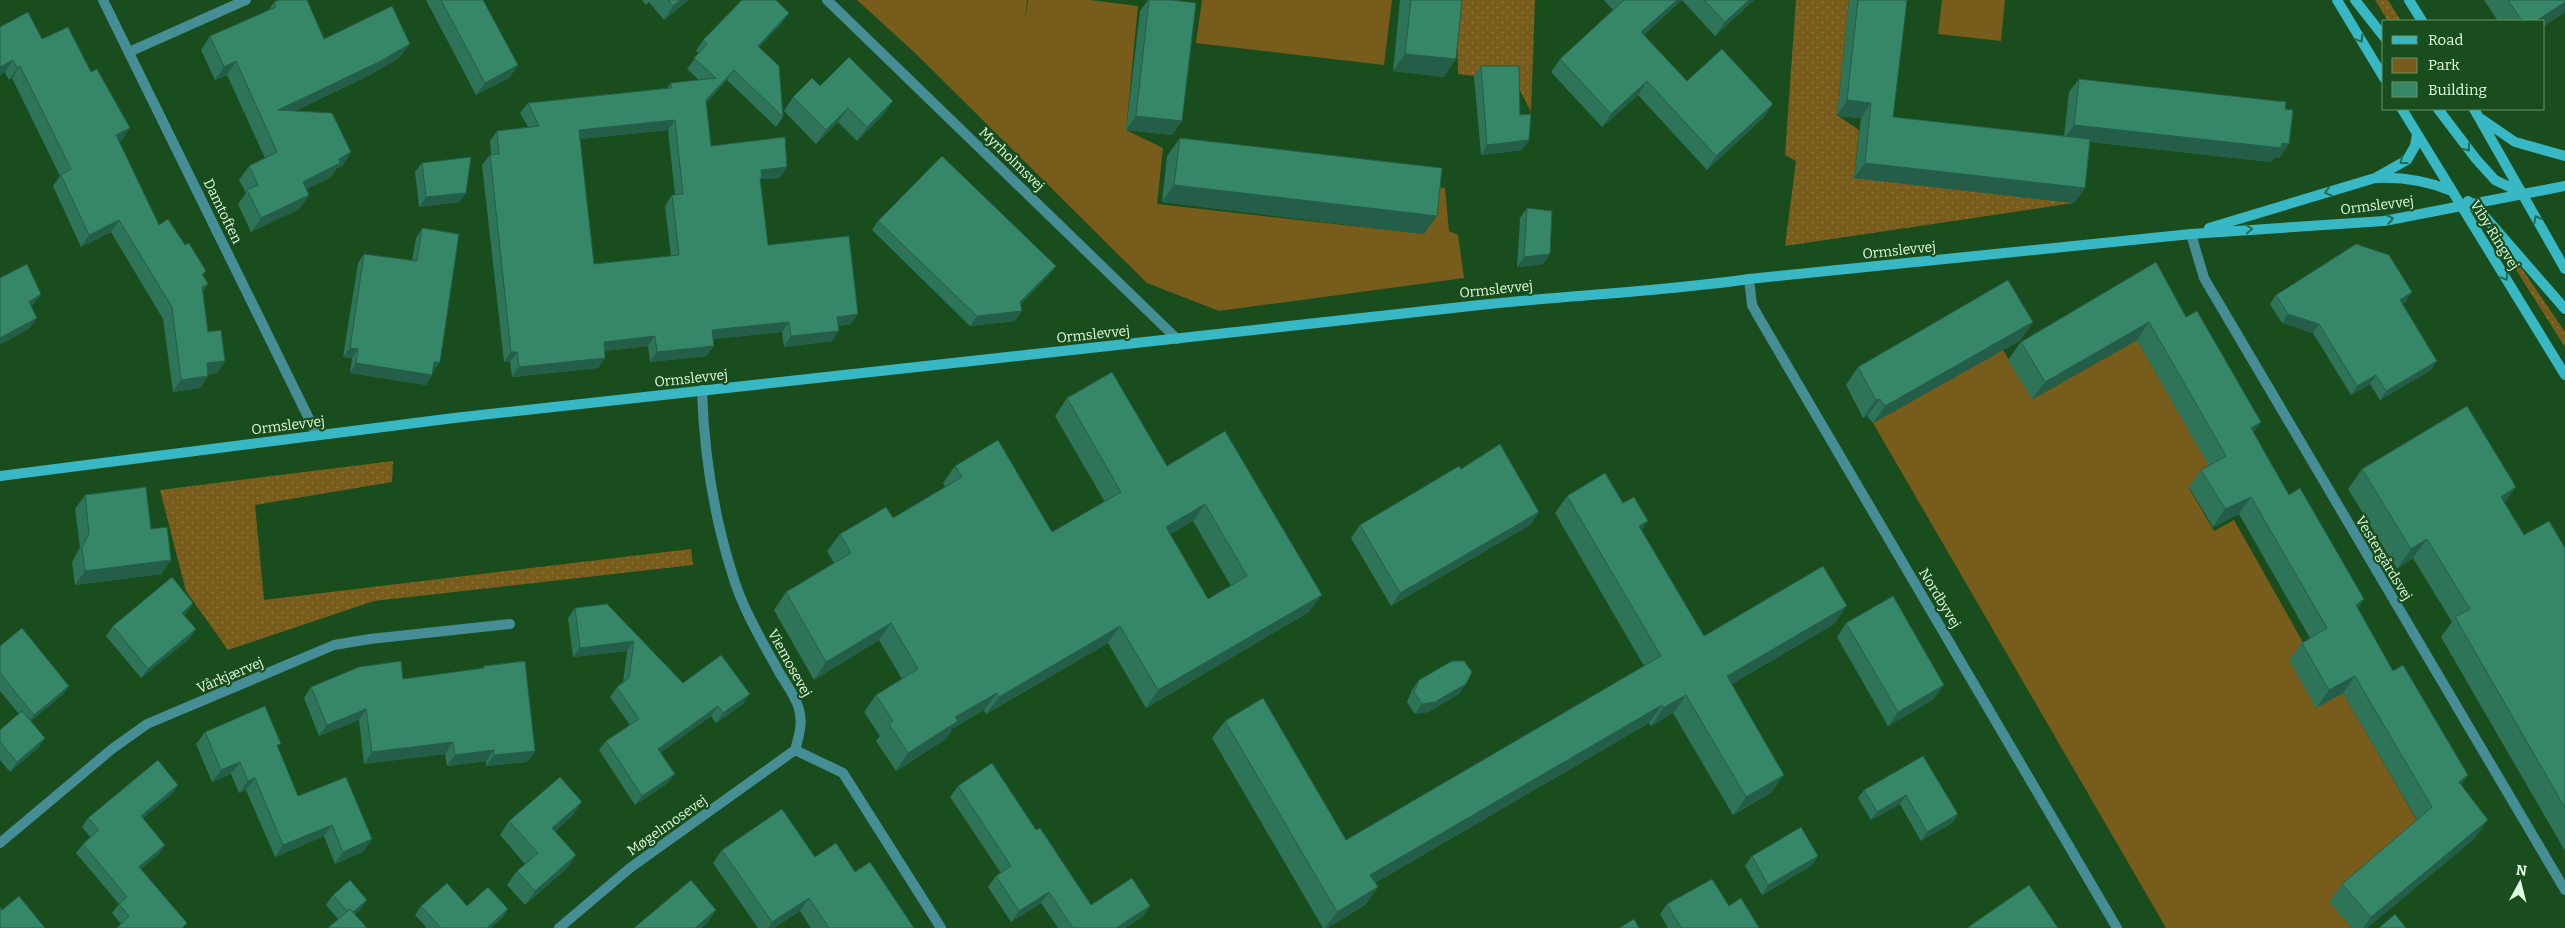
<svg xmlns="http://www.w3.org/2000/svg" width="2565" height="928" font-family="Bitter,serif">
<defs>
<pattern id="grass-dots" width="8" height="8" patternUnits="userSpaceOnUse" patternTransform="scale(1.25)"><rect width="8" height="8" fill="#775c1b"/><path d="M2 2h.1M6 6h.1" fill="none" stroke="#8a743c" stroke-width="1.8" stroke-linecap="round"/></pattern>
</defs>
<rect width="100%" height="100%" fill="#1a4d1d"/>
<path fill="url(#grass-dots)" d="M1457,0H1535L1531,112L1512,75L1474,76L1458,74Z
M1796,0H1849L1837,115L1859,130L1854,178L2074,203L1785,246L1796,161L1785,155Z
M2375,0H2388L2401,21H2388Z
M2518,263L2565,332V347L2513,265Z
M393,461L392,482L255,505L264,600L691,549L693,565L374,601L228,650L186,591L160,490Z"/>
<path fill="#775c1b" d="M857,0H1027L1025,22L1028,0H1090L1138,6L1126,130L1163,148L1157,204L1424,234L1430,186L1445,188L1449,231L1458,235L1464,278L1219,311L1147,283L913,51Z
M1202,0H1392L1384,65L1196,43Z
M1942,0H2005L2001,41L1938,34Z
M2137,340L2214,474L2189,488L2214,531L2234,520L2305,646L2290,661L2316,707L2343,693L2419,824L2329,901L2352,928H2166L1873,423L2003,350L2033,399Z"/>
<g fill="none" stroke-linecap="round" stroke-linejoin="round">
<path stroke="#468e95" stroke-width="10" d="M103,0L317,435
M827,0L1177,339
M129,52L246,0
M2191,234L2204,278L2565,890
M1749,279L1752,305L1758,316L2117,928
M702,390C704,453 713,513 732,573C742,608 762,641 779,672C786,684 796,697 799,709C803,723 799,736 795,750
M795,750L843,773L941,928
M0,843L112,749L147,724L334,645L370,639L510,624
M559,928L630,868L795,750"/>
<path stroke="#38b8c5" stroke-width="10" d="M2337,0L2384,78
M2355,0L2384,37
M2409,0L2422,21
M2402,109L2565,375
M2438,109L2476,159L2495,180L2522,193
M2474,109L2565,269
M2480,118L2515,142L2565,156
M2378,178C2405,177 2427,181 2452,191
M2468,201L2487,219L2565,309
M2209,228L2375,178L2407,160L2415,146L2417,134
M0,476L454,418L1480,305C1570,295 1660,292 1749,279L2191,234L2384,221L2565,186"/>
</g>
<path fill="#2e7459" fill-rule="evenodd" d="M426,0H483L518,65L509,78L476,95Z
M642,0H689L664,20L649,2L646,5Z
M1148,0H1172V135L1126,130L1140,11Z
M1400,0H1462L1444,77L1393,71Z
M1604,0H1754L1715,36L1682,0L1644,35L1687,81L1764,117L1707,170L1638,95L1602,127L1551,72L1560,59L1613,10Z
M1849,0H1907L1893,117L2064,136L2069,92L2079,79L2280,158L2275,157L2271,162L2090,142L2085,188L2074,203L1854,178L1861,118L1837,116Z
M2484,0H2565V12L2544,26V21H2498Z
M274,2L324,39L400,57L370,75L295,111L351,152L342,166L337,168L331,177L306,189L309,195L299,209L251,232L238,204L246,193L239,180L249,166L265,158L227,75L215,80L201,50L210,36L269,10Z
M782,23L759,47L783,117L776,127L727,80L706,103L711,146L780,178L761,179L760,180L768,245L851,324L838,326L832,341L784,347L782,332L713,339L707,356L650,362L648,346L605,351V358L598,368L512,377L510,362H504L482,165L490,155H491L490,141L497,131L528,127L520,113L528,103L667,88L671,83L699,80L687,69L699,53L696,51L703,40ZM668,130L675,195H672L665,206L671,256L594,264L580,139Z
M0,27L42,39L122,140L119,141L159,225L185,245L206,271L203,275L208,284L203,291L208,332L217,373L208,374V376L200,388L173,392L163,319L111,232L81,247L53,186L60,176L12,78L9,80L5,72L0,75Z
M1481,66L1520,115L1529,140L1522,150L1481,155L1474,76Z
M820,86L883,115L857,141L838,122L816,144L784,111L793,97Z
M1180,138L1424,234L1162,202L1167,156Z
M422,163L459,202L419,207L415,172Z
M1527,208L1550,254L1543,264L1517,267L1520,218Z
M878,221L1056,266L1049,275L1021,304L1015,321L970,326L872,230Z
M422,228L433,372L432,375L426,385L350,373L352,358L343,357L358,263L364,254L412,261L416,238Z
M2276,295L2406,301L2402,304L2431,370L2380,400L2370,384L2351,395L2313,333L2282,323L2270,304Z
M2186,317L2289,495L2358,609L2393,671L2468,775L2461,785L2475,838L2367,928H2352L2329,902L2342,884L2417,820L2343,693L2316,708L2289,660L2302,643L2310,638L2239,514L2213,527L2189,487L2201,470L2209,466L2137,340L2032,399L2008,360L2021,342Z
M2021,340L1873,423L1867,416L1863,418L1846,385L1858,367Z
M1067,398L1167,466L1225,431L1309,612L1146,708L1108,643L986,714L984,710L952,729L946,739L896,771L876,741L880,736L864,712L876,695L902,679L879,640L814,680L774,610L786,592L834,563L827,551L840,534L893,518L945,487L943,483L955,466L1052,532L1105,502L1055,416ZM1193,521L1231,586L1208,599L1170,534Z
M1461,469L1539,512L1530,525L1391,606L1351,538L1360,525Z
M2362,469L2505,503L2524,535L2565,548V851L2441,637L2452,622L2413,558L2397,569L2348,489Z
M85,495L171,560L161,574L75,585L72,562L80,547L75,509Z
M1567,496L1623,503L1641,530L1704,636L1834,624L1732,684L1772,792L1733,815L1673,713L1651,726L1649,723L1375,883L1378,887L1365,905L1327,928H1323L1212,738L1225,721L1346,840L1644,666L1555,513Z
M193,603L187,612L184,615L196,629L189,639L141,678L106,636L113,626Z
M607,604L683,683L750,694L743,704L716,723L711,716L661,752L668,783L635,805L599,750L606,741L630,725L610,697L617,687L623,683L627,651L573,657L568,618L575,608Z
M1846,623L1934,699L1888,726L1837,637Z
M0,646L69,686L62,695L31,721L45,738L38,748L10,772L0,760V730L19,714L0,691Z
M484,666L535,751L527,762L486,766V761L447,766L445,754L364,764L359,720L319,736L304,698L311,687L403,679L481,669Z
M1419,680L1459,694L1428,712L1415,714L1407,702L1412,690Z
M205,732L278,748L298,796L364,851L335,864L324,836L275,857L246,790L239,793L231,774L212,782L196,744Z
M1923,756L1958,814L1952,823L1921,841L1900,804L1871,820L1858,798L1864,790Z
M178,785L172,794L143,818L159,854L141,869L187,923L183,928L121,924L112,913L119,904L76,853L83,844L90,837L82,827L88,818Z
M958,786L1036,830L1091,905L1150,906L1142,917L1125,928H1058L1041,903L1011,922L988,887L996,876L1001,873L950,797Z
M572,816L555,831L576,855L566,869L525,905L507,885L517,871L525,864L500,835L509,821Z
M722,850L815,857L855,872L914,928H811L800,911L774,928H758L713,863Z
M1752,856H1818L1811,866L1762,895L1745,866Z
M333,895L361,909L355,914L338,919L326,905Z
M1667,904L1729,906L1759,928H1668L1660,914Z
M421,906H467L508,909L502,918L491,928H427L415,915Z"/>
<path fill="#255e48" d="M681,0H689L664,20L673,6Z
M1677,0H1682L1632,46L1641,32Z
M1749,0H1754L1715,36L1725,22Z
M2565,2V12L2544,26V21H2536Z
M789,13L782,23L751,56L758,46Z
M410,44L400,57L370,75L269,123L278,110Z
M1405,54L1456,59L1444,77L1393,71Z
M13,60L5,72L0,75V67Z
M236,61L227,75L215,80L224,67Z
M518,65L509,78L476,95L485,83Z
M20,66L12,78L9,80L17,68Z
M734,70L727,80L699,110L706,100Z
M1647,81L1638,95L1602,127L1611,114Z
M1847,100L1871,103L1861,118L1837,116Z
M893,101L883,115L857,141L867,127Z
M1773,104L1764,117L1707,170L1716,156Z
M848,108L838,122L816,144L826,130Z
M1136,116L1182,121L1172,135L1126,130Z
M675,120L668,130L572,140L579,130Z
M2074,125L2282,143L2289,144L2280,158L2275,157L2271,162L2064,139Z
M130,128L122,140L107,147L116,135Z
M1529,140L1522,150L1481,155L1487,145Z
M351,152L342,166L337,168L331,177L293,196L303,182L339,159Z
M1865,163L2085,188L2074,203L1854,178Z
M787,167L780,178L761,179L755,188L761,170Z
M1174,185L1437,216L1424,234L1162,202Z
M466,193L459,202L419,207L426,197Z
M309,195L299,209L251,232L261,218Z
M119,220L111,232L81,247L89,235Z
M1550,254L1543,264L1517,267L1524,257Z
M1056,266L1049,275L1014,311L1020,302Z
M208,284L200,296L202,287Z
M2412,292L2406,301L2394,309L2400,300Z
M41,294L33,305L21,313L29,302Z
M1022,311L1015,321L970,326L977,316Z
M858,314L851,324L830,327L837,317Z
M2288,314L2319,324L2313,333L2282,323Z
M37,318L29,329L0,345V338Z
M789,322L782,332L705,340L712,330Z
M2033,322L2021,340L1873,423L1885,406Z
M2149,322L2137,340L2032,399L2045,382Z
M839,331L832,341L784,347L791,336Z
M655,336L648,346L597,352L604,342Z
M714,346L707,356L650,362L657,352Z
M350,348L358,349L352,358L343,357Z
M511,352H517L510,362H504Z
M605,358L598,368L512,377L519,367Z
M225,361L217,373L198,375L207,363Z
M2437,361L2431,370L2380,400L2386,391Z
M434,362H440L433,372Z
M356,363L432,375L426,385L350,373Z
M2376,375L2370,384L2351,395L2357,386Z
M208,376L200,388L173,392L181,380Z
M1880,399L1867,416L1863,418L1876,400Z
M2261,422L2248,440L2251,428Z
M2516,487L2502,507L2501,497Z
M2251,497L2239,514L2213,527L2225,509Z
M1205,504L1193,521L1154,544L1166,527Z
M1539,512L1530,525L1391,606L1400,593Z
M1648,521L1636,538L1639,526Z
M2427,539L2413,558L2397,569L2411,549Z
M171,560L161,574L75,585L85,571Z
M1322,595L1309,612L1146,708L1158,690Z
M2364,599L2352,617L2356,605Z
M193,603L187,612L175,622L182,613Z
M1847,606L1834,624L1715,694L1727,676Z
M891,623L879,640L814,680L826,662Z
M1120,626L1108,643L986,714L999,697Z
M196,629L189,639L141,678L148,669Z
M634,641L627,651L573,657L580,648Z
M2355,676L2343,693L2316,708L2329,690Z
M1466,684L1459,694L1428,712L1415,714L1422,704Z
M1944,685L1934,699L1888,726L1898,712Z
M69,686L62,695L27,724L34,715Z
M997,693L984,710L952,729L946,739L896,771L908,753L955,717Z
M750,694L743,704L716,723L723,713Z
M1686,695L1673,713L1651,726L1663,708Z
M1662,705L1649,723L1358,893L1370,875Z
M718,706L711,716L652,759L658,749Z
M366,709L359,720L319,736L327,725Z
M45,738L38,748L10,772L17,762Z
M453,742L445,754L364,764L372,752Z
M494,750L486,761L447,766L455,755Z
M535,751L527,762L486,766L494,755Z
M240,762L231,774L212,782L221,770Z
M675,774L668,783L635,805L642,796Z
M1784,775L1772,792L1733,815L1746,797Z
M2468,775L2455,793L2459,782Z
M255,778L246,790L239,793L248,781Z
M178,785L172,794L134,825L141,816Z
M1906,795L1900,804L1871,820L1877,812Z
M582,802L572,816L542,842L552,828Z
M1958,814L1952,823L1921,841L1927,832Z
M2488,820L2475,838L2367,928H2363L2371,917Z
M332,825L324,836L275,857L283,845Z
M372,839L364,851L335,864L343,852Z
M165,845L159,854L133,876L139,867Z
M576,855L566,869L525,905L535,891Z
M1818,856L1811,866L1762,895L1768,885Z
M1378,887L1365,905L1327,928H1325L1337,912Z
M1049,892L1041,903L1011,922L1019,911Z
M809,898L800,911L774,928H768L772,922Z
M367,900L361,909L343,925L350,915Z
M1150,906L1142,917L1125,928H1116Z
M508,909L502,918L491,928H487Z
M716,910L707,924L702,928H695Z"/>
<path fill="#358767" stroke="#255e48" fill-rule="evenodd" d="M279,0H307L324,39L392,6L410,44L379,62L278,110L332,113L351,152L339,159L340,163L303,182L309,195L261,218L247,190L258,185L249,166L277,152L236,61L224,67L210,36L276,7L274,2Z
M441,0H483L518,65L485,83Z
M668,0H681L673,6Z
M742,0H776L789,13L758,46L779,66L783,117L734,70L706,100L711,146L785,137L787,167L761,170L762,178H760L768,245L849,236L858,314L837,317L839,331L791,336L789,322L712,330L714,346L657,352L655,336L604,342L605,358L519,367L517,352H511L490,155L499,154L497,131L539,126L528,103L671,88V83L716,78L694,58L707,44L703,40ZM675,120L683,194L672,195L679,255L594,264L579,130Z
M1149,0H1172L1196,3L1182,121L1136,116Z
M1411,0H1462L1456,59L1405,54Z
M1624,0H1677L1641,32L1687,81L1722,49L1773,104L1716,156L1647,81L1611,114L1560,59Z
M1704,0H1749L1725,22Z
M1858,0H1907L1893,117L2090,139L2085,188L1865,163L1871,103L1847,100Z
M2508,0H2565V2L2536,21H2522Z
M28,12L42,39L68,27L91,72L97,69L130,128L116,135L159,225L168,219L185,245L189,243L206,271L202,274L208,284L202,287L208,332L221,330L225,361L207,363L208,376L181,380L172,307L119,220L89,235L61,175L71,169L20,66L17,68L13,60L0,67V27Z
M849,57L893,101L867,127L848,108L826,130L793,97L812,78L820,86Z
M1481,66H1519L1520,115L1531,114L1529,140L1487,145Z
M2079,79L2286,102L2285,109L2293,110L2289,144L2282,143L2281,148L2074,125Z
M1180,138L1442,168L1437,216L1174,185Z
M942,156L1056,266L1020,302L1022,311L977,316L878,221Z
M471,157L466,193L426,197L422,163Z
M1527,208L1552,211L1550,254L1524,257Z
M422,228L459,234L440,362H434L432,375L356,363L358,349L350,348L364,254L417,261Z
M2356,244L2389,255L2412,292L2400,300L2437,361L2386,391L2376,375L2357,386L2319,324L2288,314L2276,295Z
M2156,262L2186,317L2197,311L2261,422L2251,428L2289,495L2300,488L2364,599L2356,605L2393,671L2403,665L2468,775L2459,782L2488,820L2371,917L2342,884L2432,807L2355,676L2329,690L2302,643L2327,628L2251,497L2225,509L2201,470L2226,456L2149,322L2045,382L2021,342Z
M27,264L41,294L29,302L37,318L0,338V278Z
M2008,280L2033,322L1885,406L1880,399L1876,400L1858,367Z
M1112,372L1167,466L1225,431L1322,595L1158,690L1120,626L999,697L997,693L955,717L958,721L908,753L889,724L893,721L876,695L918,669L891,623L826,662L786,592L851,553L840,534L886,507L893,518L962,477L955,466L998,440L1052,532L1121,492L1067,398ZM1205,504L1247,576L1208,599L1166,527Z
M2467,406L2516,487L2501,497L2524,535L2549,521L2565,548V808L2455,617L2470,609L2427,539L2411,549L2362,469Z
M1500,444L1539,512L1400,593L1360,525L1459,466L1461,469Z
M1605,473L1623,503L1634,497L1648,521L1639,526L1704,636L1823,566L1847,606L1727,676L1784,775L1746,797L1686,695L1663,708L1662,705L1370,875L1378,887L1337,912L1225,721L1263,698L1346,840L1661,656L1567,496Z
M146,487L151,529L167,527L171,560L85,571L82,548L89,533L85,495Z
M172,577L193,603L182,613L196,629L148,669L113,626Z
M1893,596L1944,685L1898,712L1846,623Z
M607,604L683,683L721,655L750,694L723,713L718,706L658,749L675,774L642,796L606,741L639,719L617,687L629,678L634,641L580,648L575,608Z
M22,628L69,686L34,715L0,673V646Z
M401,661L403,679L484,668V666L525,661L535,751L494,755V750L455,755L453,742L372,752L366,709L327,725L311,687L359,667Z
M1452,661H1464L1472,672L1466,684L1435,702L1422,704L1414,692L1419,680Z
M265,706L281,744L277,745L298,796L346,777L372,839L343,852L332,825L283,845L255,778L248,781L240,762L221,770L205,732Z
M22,711L45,738L17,762L0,742V730Z
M1923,756L1958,814L1927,832L1906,795L1877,812L1864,790Z
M158,760L178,785L141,816L165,845L139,867L187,923L183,927V928H117L129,916L119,904L127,897L83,844L99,830L88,818Z
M992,763L1036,830L1040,828L1091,905L1132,878L1150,906L1116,928H1073L1049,892L1019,911L996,876L1011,866L958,786Z
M560,777L582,802L552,828L576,855L535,891L517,871L538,853L509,821Z
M782,809L815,857L836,843L855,872L870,862L914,928H829L809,898L772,922L722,850Z
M1801,827L1818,856L1768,885L1752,856Z
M1712,879L1729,906L1741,898L1759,928H1681L1667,904Z
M350,880L367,900L353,912L350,909L347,911L333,895Z
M691,880L716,910L695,928H634Z
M447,883L467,906L488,887L508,909L487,928H441L421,906Z
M2029,885L2058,928H1967Z
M19,896L45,928H0V907L2,910Z
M350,909L367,928H328Z
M2395,914L2406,928H2379Z
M1634,919L1639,928H1619Z"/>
<defs><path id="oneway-chevron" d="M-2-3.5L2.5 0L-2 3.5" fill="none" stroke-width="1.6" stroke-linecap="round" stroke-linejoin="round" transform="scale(1.25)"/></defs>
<g stroke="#236d4f">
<use href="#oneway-chevron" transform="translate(2360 39) rotate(59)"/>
<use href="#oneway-chevron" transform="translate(2467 148) rotate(52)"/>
<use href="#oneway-chevron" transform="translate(2403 161) rotate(142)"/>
<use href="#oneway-chevron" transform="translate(2328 192) rotate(163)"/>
<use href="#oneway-chevron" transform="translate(2390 219) rotate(-11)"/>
<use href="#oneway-chevron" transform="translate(2537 219) rotate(-119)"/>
<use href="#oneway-chevron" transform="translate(2249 229) rotate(-4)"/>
<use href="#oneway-chevron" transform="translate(2505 277) rotate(58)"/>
</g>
<g text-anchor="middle" stroke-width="4.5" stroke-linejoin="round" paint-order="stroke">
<g font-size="14" fill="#e0fcdf" stroke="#1a4d1d">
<text transform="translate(1012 159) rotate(44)" y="5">Myrholmsvej</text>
<text transform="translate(2377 205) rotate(-7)" y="5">Ormslevvej</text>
<text transform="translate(223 211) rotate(64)" y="5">Damtoften</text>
<text transform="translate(2495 235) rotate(58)" y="5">Viby Ringvej</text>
<text transform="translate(1899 250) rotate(-6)" y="5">Ormslevvej</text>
<text transform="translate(1496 289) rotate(-6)" y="5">Ormslevvej</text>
<text transform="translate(1093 334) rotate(-6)" y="5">Ormslevvej</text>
<text transform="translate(691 378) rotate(-6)" y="5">Ormslevvej</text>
<text transform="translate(288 425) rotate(-7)" y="5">Ormslevvej</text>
<text transform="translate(2384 558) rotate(59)" y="5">Vestergårdsvej</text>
<text transform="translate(1940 598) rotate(59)" y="5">Nordbyvej</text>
<text transform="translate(790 663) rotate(61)" y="5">Viemosevej</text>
<text transform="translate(230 675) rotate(-23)" y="5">Vårkjærvej</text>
<text transform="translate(667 825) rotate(-35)" y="5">Møgelmosevej</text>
</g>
</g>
<rect x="2382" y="20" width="162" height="90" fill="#1a4d1d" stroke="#69936b"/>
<rect x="2392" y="36" width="25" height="8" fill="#38b8c5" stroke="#69936b"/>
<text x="2428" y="45" font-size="15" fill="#e0fcdf">Road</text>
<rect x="2392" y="58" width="25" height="15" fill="#775c1b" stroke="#69936b"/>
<text x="2428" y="70" font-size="15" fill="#e0fcdf">Park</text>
<rect x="2392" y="82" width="25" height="15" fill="#358767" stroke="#69936b"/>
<text x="2428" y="95" font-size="15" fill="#e0fcdf">Building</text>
<g transform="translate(2520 883) rotate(7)" stroke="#1a4d1d" stroke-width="4" paint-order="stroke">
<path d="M0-4L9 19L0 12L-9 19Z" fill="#e0fcdf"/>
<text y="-8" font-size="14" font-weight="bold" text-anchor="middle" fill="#e0fcdf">N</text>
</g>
</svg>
